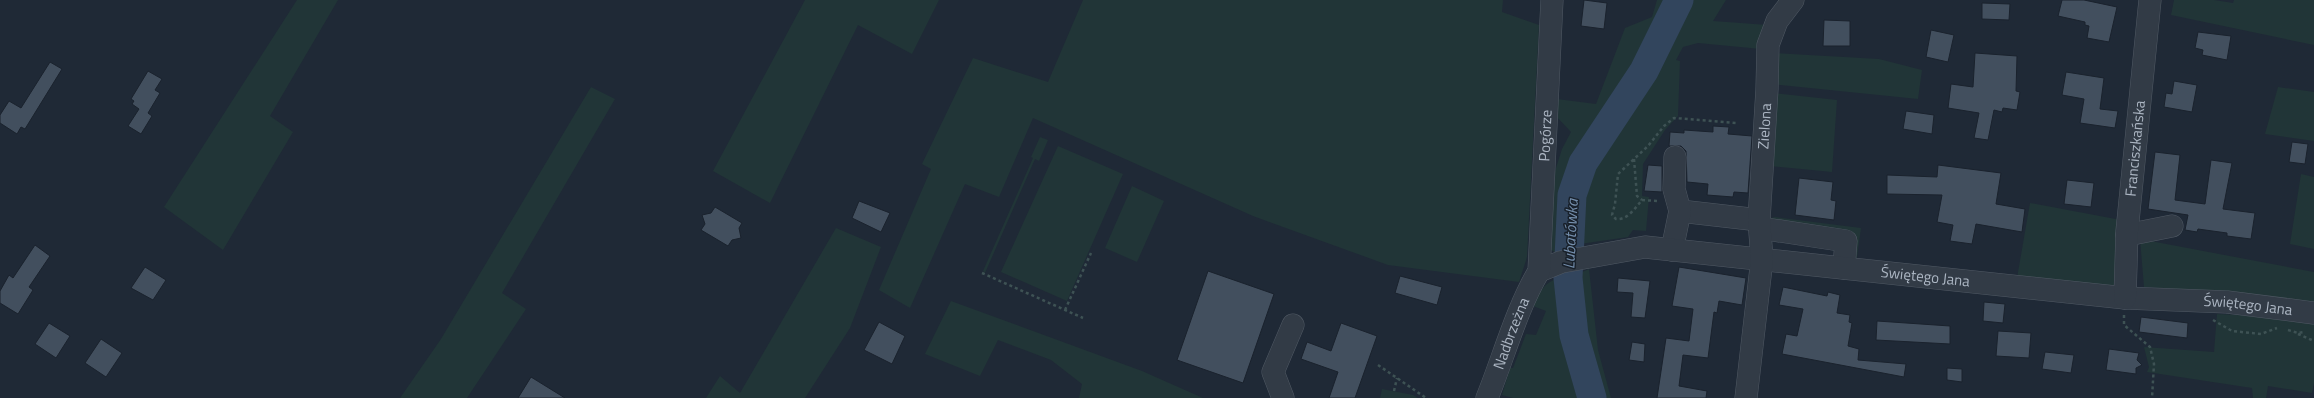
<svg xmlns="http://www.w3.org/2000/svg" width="2314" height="398" font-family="'Titillium Web',sans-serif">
<rect width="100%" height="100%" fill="#1f2936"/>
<path fill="#213537" d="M297,0H338L270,116L293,132L223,250L164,207Z
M805,0H939L912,54L858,25L770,203L713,171Z
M1083,0H1503L1502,12L1539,25L1527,257L1519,282L1388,265L1253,216L1033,118L999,197L965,184L910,308L879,290L931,169L922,164L973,58L1048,82Z
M1657,0H1726L1713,21L1768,25L1761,49L1698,43L1683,47L1676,60L1680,61L1678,116L1665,130L1643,164L1642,196L1649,197L1646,231L1633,230L1628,237L1580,244V196L1593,159L1649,80L1665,44L1652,39L1646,58L1576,160L1567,183L1564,202L1560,251L1556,253L1545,246L1548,193L1562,149L1571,132L1555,115L1557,99L1596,104L1625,28L1652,17Z
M2174,0H2214L2233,3L2234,0H2314V45L2171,15Z
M1772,53L1879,59L1922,70L1918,99L1771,84Z
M591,87L615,99L502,293L526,309L467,398H400L441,339Z
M2278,87L2314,92V141L2265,134Z
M1774,93L1837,100L1832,172L1770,166Z
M1040,137L1048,140L1039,161L1035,159L985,273L983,271L1033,158L1031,157Z
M1058,146L1123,174L1067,301L1001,272Z
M2301,174L2314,177V249L2290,244Z
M1132,186L1164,201L1137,262L1105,248Z
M2030,203L2121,220L2119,280L2114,288L2017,278Z
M1775,217L1861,228L1856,264L1854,235L1767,219Z
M836,228L881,247L850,328L805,398H706L720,376L740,393Z
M2140,239L2314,272V303L2255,294L2144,287Z
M1589,269L1598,350L1611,398H1597L1580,335L1572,287L1580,273Z
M1561,278L1565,325L1584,398H1513L1502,395L1510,368H1513L1526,334L1536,335L1546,311L1533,306C1540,292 1544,281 1561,278Z
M951,301L1142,371L1203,398H1079L1082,384L1051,360L998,340L980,376L925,354Z
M2217,314L2261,316L2314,324V383L2312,393L2268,386L2266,398H2253L2252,388L2147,372L2149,367L2144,347L2214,352Z
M1382,389L1413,395L1418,398H1380Z"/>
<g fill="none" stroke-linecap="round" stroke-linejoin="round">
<path stroke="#32455d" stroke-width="29" d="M1592,398L1574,335L1568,278L1572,195L1583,163L1644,71L1679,0"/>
</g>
<path fill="#424f5e" stroke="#1a222d" d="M1584,0L1607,3L1604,29L1581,26Z
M2062,0H2084L2117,7L2109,42L2087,38L2089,26L2085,25V22L2058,16Z
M1982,3L2010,4L2009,20L1982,19Z
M1824,20L1850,21V46H1823Z
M1931,30L1954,35L1948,62L1926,57Z
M2198,32L2231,36L2227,60L2202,55L2203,50L2195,48Z
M1975,53L2017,56L2016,91L2020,92L2017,110L2003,108L2002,112L1994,110L1988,140L1974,138L1979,113L1948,108L1951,84L1973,87Z
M50,62L62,69L25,129L21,127L17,134L0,123V115L9,101L21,108Z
M148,71L162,79L155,90L160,93L148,113L152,116L141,134L128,126L139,109L132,104L134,101L131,99Z
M2066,72L2104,78L2100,109L2118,111L2115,128L2080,123L2084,99L2062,95Z
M2174,81L2197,85L2192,112L2164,107L2166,93L2172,94Z
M1906,111L1934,115L1932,134L1903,129Z
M1713,126L1729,127L1728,134L1752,136L1748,193L1734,192L1733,197L1707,195L1708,184L1687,182L1686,151L1681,146H1669L1670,132L1684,133V130L1713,132Z
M2292,142L2308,144L2305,164L2289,162Z
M2155,152L2180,155L2175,200L2205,204L2211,160L2232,163L2223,209L2255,213L2251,239L2227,236V233L2198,229L2197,232L2185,230L2188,215L2148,209Z
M1648,165L1662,166V192L1644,191Z
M1938,165L2001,173L1996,204L2025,209L2022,232L1976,224L1972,244L1950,241L1953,225L1937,222L1942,195L1887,194V175L1937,177Z
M1799,178L1833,182L1831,200L1836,201L1834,220L1795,215Z
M2067,180L2094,183L2091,207L2064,204Z
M859,201L890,213L881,232L852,218Z
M715,207L742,223L739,228L741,238L732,240L728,246L701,230L705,224L702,215L711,213Z
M35,245L50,256L29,287L33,290L18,314L0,303V291L9,275L13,278Z
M145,267L166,280L153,300L131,288Z
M1679,267L1746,278L1742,305L1719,301L1717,313L1714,312L1708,358L1683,355L1679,386L1707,391L1706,398H1657L1666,338L1689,341L1693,309L1672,306Z
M1208,271L1274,294L1243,383L1177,360Z
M1400,276L1442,287L1437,305L1395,293Z
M1618,278L1650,281L1645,318L1631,317L1633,293L1617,292Z
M1783,287L1827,296L1828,292L1840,295L1837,313L1850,315L1849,322L1852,323L1848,346L1859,349L1858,360L1906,364L1904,377L1782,354L1786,334L1797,336L1803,309L1779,305Z
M1984,302L2005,304L2003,323L1983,321Z
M2141,317L2188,323L2187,338L2139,332Z
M1877,321L1950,326V344L1876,340Z
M879,322L905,336L892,364L864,350Z
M49,323L70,336L56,358L35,344Z
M1341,323L1377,336L1355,398H1329L1338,372L1301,359L1307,342L1331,351Z
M1998,331L2031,333L2029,358L1996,356Z
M101,339L122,353L106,377L85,363Z
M1632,342L1645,344L1644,362L1629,360Z
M2109,349L2139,353L2137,360L2142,365L2136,368V374L2106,370Z
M2045,352L2074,355L2071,373L2042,369Z
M1947,368L1962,369V382L1947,380Z
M531,377L565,398H518Z"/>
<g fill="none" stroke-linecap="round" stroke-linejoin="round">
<defs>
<g id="minor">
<path d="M1680,211L1759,220"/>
<path d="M1760,228L1846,241L1844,268"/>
<path d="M2127,235L2172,226"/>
<path d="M1672,250L1680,211L1674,189L1675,157"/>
<path id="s1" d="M1539,271L1561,262L1645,247L2125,298L2227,302L2314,313"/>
<path id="s2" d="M2125,298L2127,231L2150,0"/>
<path d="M1283,398L1273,372L1293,325"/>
<path id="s3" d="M1487,398C1504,356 1516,310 1539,271L1552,0"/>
<path id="s4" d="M1746,398L1762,259L1759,220L1767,89L1768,45L1777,21L1793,0"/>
</g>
</defs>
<use href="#minor" stroke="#505964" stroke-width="23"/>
<path stroke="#3e5254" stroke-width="2.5" stroke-dasharray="3 3" stroke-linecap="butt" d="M1634,159L1637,196L1642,200
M1657,201L1642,200C1635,208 1628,220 1616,219L1612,215L1615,204L1618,174L1648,146L1664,126L1674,118L1737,123
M982,273L1083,318
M1065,310L1091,253
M2124,315V325L2150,347L2154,364L2152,398
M2213,320L2232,331L2261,334L2277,328
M2288,330L2298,333L2304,332
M2298,334L2314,341
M1378,365L1426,398
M1394,391L1397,378"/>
<use href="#minor" stroke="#323b46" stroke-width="22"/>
</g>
<g text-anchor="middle" stroke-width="3" stroke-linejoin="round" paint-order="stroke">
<g font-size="15" fill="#acb6c3" stroke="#18202a">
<text dy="5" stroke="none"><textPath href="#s4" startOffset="273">Zielona</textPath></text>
<text dy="5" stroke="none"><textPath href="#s3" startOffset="273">Pogórze</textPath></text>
<text dy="5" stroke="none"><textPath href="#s2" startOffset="150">Franciszkańska</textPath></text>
<text dy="5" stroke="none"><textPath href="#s1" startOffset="391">Świętego Jana</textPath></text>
<text dy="5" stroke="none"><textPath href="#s1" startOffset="715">Świętego Jana</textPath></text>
<text dy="5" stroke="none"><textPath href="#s3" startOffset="69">Nadbrzeżna</textPath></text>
</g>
<g font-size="16" font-style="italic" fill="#748eac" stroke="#18202a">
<text transform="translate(1570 234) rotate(-87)" y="6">Lubatówka</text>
</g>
</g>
</svg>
